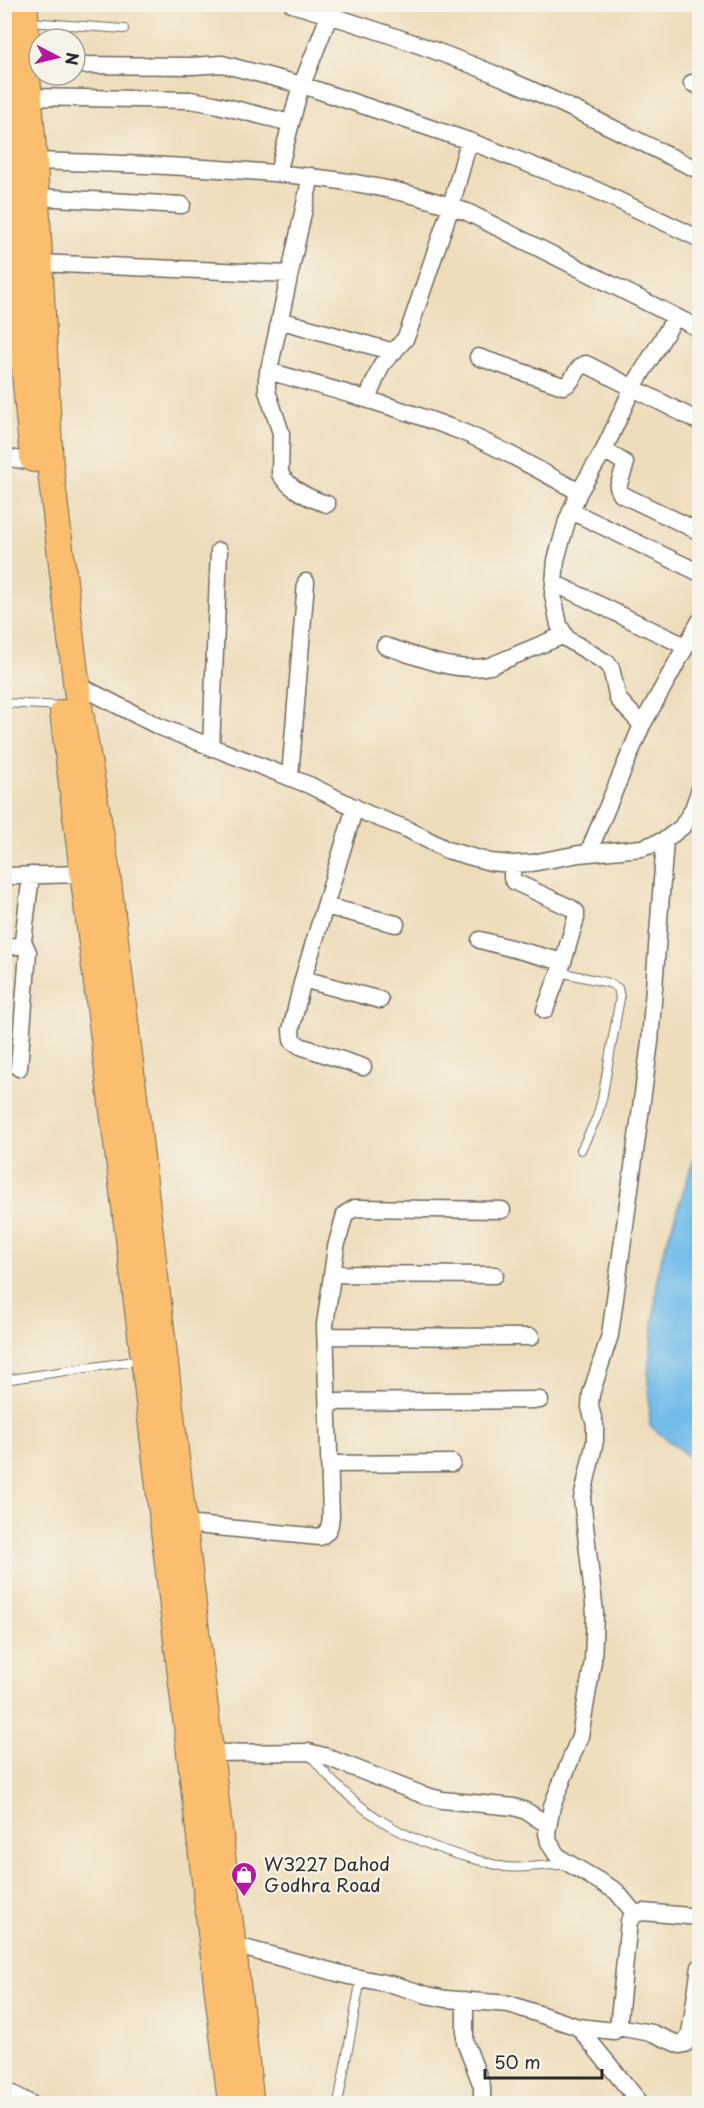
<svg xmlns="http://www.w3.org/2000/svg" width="704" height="2108" font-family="'Playpen Sans',sans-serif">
<rect width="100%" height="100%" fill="#f7f3e8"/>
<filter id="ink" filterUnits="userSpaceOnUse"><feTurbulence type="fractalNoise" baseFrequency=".0167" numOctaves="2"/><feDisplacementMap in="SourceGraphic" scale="12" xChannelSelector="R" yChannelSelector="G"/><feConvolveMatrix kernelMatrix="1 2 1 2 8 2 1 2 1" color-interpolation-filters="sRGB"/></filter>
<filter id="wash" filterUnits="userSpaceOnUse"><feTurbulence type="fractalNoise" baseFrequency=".008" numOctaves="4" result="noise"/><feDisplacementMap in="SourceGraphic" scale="24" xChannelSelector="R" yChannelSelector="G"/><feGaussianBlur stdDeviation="1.35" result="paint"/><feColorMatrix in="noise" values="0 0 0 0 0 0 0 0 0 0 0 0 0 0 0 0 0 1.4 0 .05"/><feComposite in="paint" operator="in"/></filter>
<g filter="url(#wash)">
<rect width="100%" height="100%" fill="#edb"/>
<path fill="#71bcea" stroke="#4e748a" stroke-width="1.5" d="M699,1149L700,1461H699L693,1460L650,1426L648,1376L659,1266L692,1165Z"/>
</g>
<g filter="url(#ink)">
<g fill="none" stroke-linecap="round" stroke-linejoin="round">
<defs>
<path id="service" d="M29,22L124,29
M4,703L62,706
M560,972L609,983L618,988L620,998L602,1099L597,1117L581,1150
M4,1380L141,1360
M310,1755C354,1811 405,1841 473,1859C484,1861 494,1865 505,1867C524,1869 545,1864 564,1865
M338,2104L361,1978"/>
<path id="minor" d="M292,4C367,26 442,51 513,82C577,109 638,141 700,171
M75,65L193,66L222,64L302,85L469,141L596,190L700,239
M692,83L700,86
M28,97L190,100L214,104L291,123
M34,161C110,163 186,166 261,172C331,178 401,187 467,212L700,329
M278,173L299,92L329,16L331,4
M311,176L267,379V391L281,433L280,474C290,489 310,499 327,504
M36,197L182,205
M38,263L289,274
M279,320L394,352
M478,357L563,386C575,383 574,367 586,364L700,422
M4,358L24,363
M268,371C332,389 398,407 460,431C502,448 540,471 579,492
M367,399L382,364L405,339L409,330L451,206L469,141
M604,450L625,463V466L618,487L621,494L700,532
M4,457L33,462
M571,511L700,573
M554,583L685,646
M385,646C418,656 455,674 490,666L564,635
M76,684L158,726L309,785L368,814L407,829L447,850L490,862L512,864L532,863L579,854L642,848L665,840L682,827L693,809L700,789
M642,725L618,699L611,668L607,663L567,639L559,625L553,595L556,560L567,521L579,492L604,450L633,387L675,318
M211,748L219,551
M290,777L306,582
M355,807L303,979L291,1030L292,1040L300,1046L363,1067
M588,853L642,725L700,621
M512,864V878L515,882L571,908L576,912V918L563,962L545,1010
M4,876L84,874
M325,906L396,924
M480,940L563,962
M4,947L19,946L23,941L31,875
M303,979L380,1000
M19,1068L28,952L23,941
M332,1274L495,1275
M326,1336L531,1337
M328,1402L540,1400
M329,1464L452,1463
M185,1524L320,1537C329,1532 330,1527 331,1516L325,1325L336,1247L345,1214L355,1208L502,1210
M211,1753L308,1752L324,1756L423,1795L442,1800L514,1807L526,1811L548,1825
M635,1914L616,1891L563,1860L556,1854L549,1842L547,1833L552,1806L580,1736L593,1661L595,1613L582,1499L595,1441V1425L590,1407L591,1394L610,1335L650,1042L665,840
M233,1945L349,1976L395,1985L427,1995L446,1999L509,2004L578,2027L614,2031L617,2027L619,2019L629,1921L635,1914L643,1912L700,1917
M465,2000V2042L482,2086V2104
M578,2027L641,2104
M617,2027L652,2033L680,2045L685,2044L690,2034L700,1967
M4,2089L31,2104"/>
<path id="primary" d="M6,4L24,363L33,459
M25,4L26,64L34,161L50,465L79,706L107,873L134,1096L251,2104
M63,713L144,1359L231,2104"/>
</defs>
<use href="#service" stroke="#6f695d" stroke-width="10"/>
<use href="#minor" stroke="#6f695d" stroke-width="19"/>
<use href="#primary" stroke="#6f695d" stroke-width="28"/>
<use href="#service" stroke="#fff" stroke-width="8"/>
<use href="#minor" stroke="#fff" stroke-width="16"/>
<use href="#primary" stroke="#fabe6e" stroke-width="26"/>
</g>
</g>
<defs>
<symbol id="shop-pin" viewBox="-11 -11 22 30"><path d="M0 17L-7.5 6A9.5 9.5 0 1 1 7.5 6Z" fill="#b5179e" stroke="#f7f3e8"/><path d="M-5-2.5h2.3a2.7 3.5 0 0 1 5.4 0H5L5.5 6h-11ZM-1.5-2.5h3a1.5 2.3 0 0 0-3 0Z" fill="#fff"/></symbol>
</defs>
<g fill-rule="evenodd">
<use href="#shop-pin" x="229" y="1860" width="30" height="40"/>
</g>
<g text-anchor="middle" stroke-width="4.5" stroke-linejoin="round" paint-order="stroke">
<g font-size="18" fill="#2b2b2b" stroke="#f7f3e8" text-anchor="start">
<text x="264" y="1871">W3227 Dahod<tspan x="264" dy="21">Godhra Road</tspan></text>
</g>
</g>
<rect width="704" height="2108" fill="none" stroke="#f7f3e8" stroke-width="24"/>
<g transform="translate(57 57) rotate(97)"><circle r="28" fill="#f7f3e8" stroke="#a5a39c" stroke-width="1.5"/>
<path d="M0-4.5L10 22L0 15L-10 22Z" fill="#b5179e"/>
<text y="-9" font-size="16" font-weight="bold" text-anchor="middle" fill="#2b2b2b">N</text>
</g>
<path d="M485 2069v9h117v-9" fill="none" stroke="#2b2b2b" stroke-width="3"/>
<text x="494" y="2069" font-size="18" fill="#2b2b2b" stroke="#f7f3e8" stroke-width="4.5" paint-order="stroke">50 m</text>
</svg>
